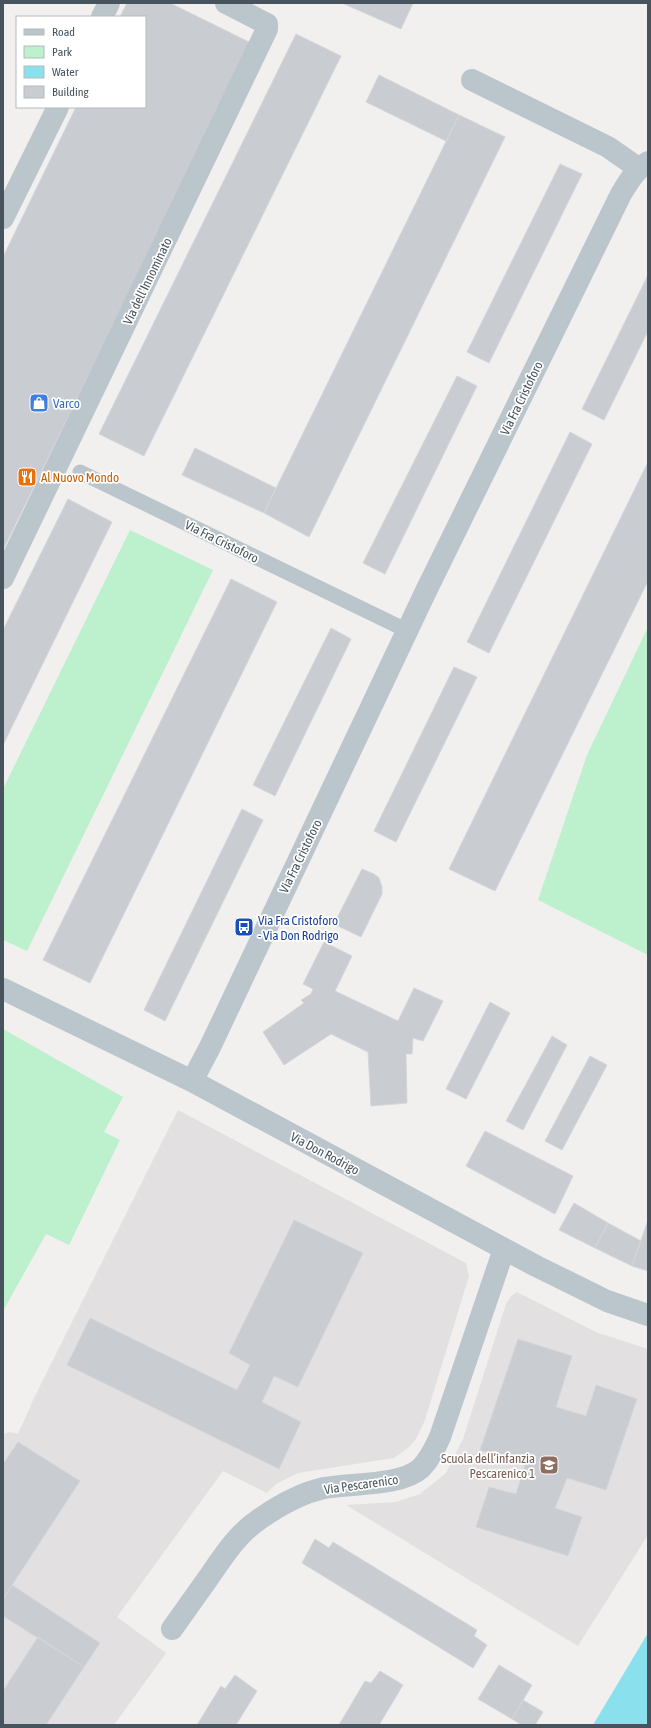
<svg xmlns="http://www.w3.org/2000/svg" width="651" height="1728" font-family="'Asap Condensed',sans-serif">
<rect width="100%" height="100%" fill="#f2efef"/>
<path fill="#e3e0e2" d="M178,1110L466,1263L469,1276L425,1420L416,1439L408,1448L394,1458L298,1473L276,1484L267,1493L223,1471L117,1617L166,1653L114,1725H3V1434L10,1432L18,1434L34,1398Z
M517,1292L596,1332L648,1349V1535L578,1646L346,1505L396,1502L420,1494L446,1473L463,1439L506,1304L511,1296Z"/>
<path fill="#bdf0cd" d="M130,530L213,570L27,951L3,940V789Z
M648,627V955L538,900L587,755Z
M3,1029L123,1097L104,1132L120,1140L69,1245L46,1234L3,1311Z"/>
<path fill="#8ae0ed" d="M648,1633V1722L646,1725H593Z"/>
<path fill="#c9cdd2" stroke="#d3d6db" d="M127,3H170L251,43L3,550V257L76,107H145V17H120Z
M342,3H413L401,29Z
M296,34L341,56L144,456L99,434Z
M379,75L459,115L446,141L366,102Z
M459,115L505,137L309,537L264,513Z
M560,164L582,174L489,363L467,352Z
M648,275V331L604,420L582,409Z
M457,376L477,386L385,574L363,563Z
M570,432L592,444L489,653L467,642Z
M195,448L276,488L264,513L182,475Z
M648,462V581L495,891L449,869Z
M68,499L112,522L3,745V630Z
M231,579L277,602L90,983L43,960Z
M331,628L351,639L275,796L253,785Z
M454,667L477,677L396,842L374,831Z
M242,809L263,820L165,1021L144,1010Z
M362,869L374,874L379,878L382,887V894L361,937L334,924Z
M324,942L352,956L335,991L398,1021L414,988L443,1001L423,1041L413,1038L412,1054H406L407,1103L371,1106L368,1052L331,1034L284,1065L263,1032L304,1003L301,1000L311,994L313,989L303,984Z
M490,1002L510,1013L466,1099L446,1089Z
M552,1036L567,1045L523,1130L506,1121Z
M590,1056L607,1065L562,1150L545,1141Z
M485,1131L573,1176L555,1214L466,1166Z
M574,1203L608,1223L595,1248L559,1230Z
M294,1220L363,1253L298,1387L274,1376L262,1402L301,1422L279,1469L67,1365L90,1318L237,1390L250,1365L229,1353Z
M648,1220V1271L632,1266Z
M608,1223L641,1241L632,1266L595,1248Z
M518,1339L572,1356L556,1407L586,1416L596,1385L637,1399L606,1490L567,1478L555,1508L582,1517L568,1556L476,1527L489,1487L516,1494L525,1465L480,1450Z
M18,1442L80,1481L3,1599V1464Z
M315,1539L329,1548L333,1542L477,1630L474,1636L487,1645L473,1668L302,1563Z
M12,1585L100,1643L84,1667L3,1616V1599Z
M38,1637L84,1667L46,1725H3V1691Z
M499,1665L532,1685L512,1719L478,1699Z
M380,1671L403,1685L379,1725H339L365,1681L371,1683Z
M235,1675L257,1691L236,1725H197L221,1686L225,1689Z
M523,1700L543,1712L535,1725H522L512,1719Z"/>
<g fill="none" stroke-linecap="round" stroke-linejoin="round">
<path stroke="#bbc5cc" stroke-width="15" d="M80,472L408,631"/>
<path stroke="#bbc5cc" stroke-width="22" d="M102,17L109,3
M472,80L608,147L638,168
M3,218L58,107
M3,578L267,29V24L226,3
M3,989L192,1081L536,1266L607,1301L648,1315
M192,1081L210,1047L426,591L621,194C629,181 635,170 648,162
M172,1629C184,1612 197,1594 209,1577C224,1555 238,1533 261,1518C280,1505 301,1493 324,1488C351,1483 402,1486 421,1468C430,1459 435,1448 440,1437L504,1249"/>
</g>
<defs>
<symbol id="shop-square" viewBox="-11 -11 22 22"><rect x="-9" y="-9" width="18" height="18" rx="4" fill="#3f7fe0" stroke="#fff"/><path d="M-5-2.5h2.3a2.7 3.5 0 0 1 5.4 0H5L5.5 6h-11ZM-1.5-2.5h3a1.5 2.3 0 0 0-3 0Z" fill="#fff"/></symbol>
<symbol id="restaurant-square" viewBox="-11 -11 22 22"><rect x="-9" y="-9" width="18" height="18" rx="4" fill="#e8710a" stroke="#fff"/><path d="M-5-6h1v4h1v-4h1v4h1v-4h1v5L-1.5 .5V6h-2V.5L-5-1ZM5-6V6H3V1.5H1.5Q1.5-4 5-6Z" fill="#fff"/></symbol>
<symbol id="bus-square" viewBox="-11 -11 22 22"><rect x="-9" y="-9" width="18" height="18" rx="4" fill="#1a4fb4" stroke="#fff"/><path d="M-5-6H5V4H4V6H2V4H-2V6H-4V4H-5ZM-3.5-4V0h7V-4ZM-3.5 1.2v1.5H-2V1.2ZM2 1.2v1.5H3.5V1.2Z" fill="#fff"/></symbol>
<symbol id="school-square" viewBox="-11 -11 22 22"><rect x="-9" y="-9" width="18" height="18" rx="4" fill="#8d6e63" stroke="#fff"/><path d="M0-5L7-2L0 1L-7-2ZM-4 1L0 2.5L4 1V4Q0 6-4 4Z" fill="#fff"/></symbol>
</defs>
<g fill-rule="evenodd">
<use href="#shop-square" x="28" y="392" width="22" height="22"/>
<use href="#restaurant-square" x="16" y="466" width="22" height="22"/>
<use href="#bus-square" x="233" y="916" width="22" height="22"/>
<use href="#school-square" x="538" y="1454" width="22" height="22"/>
</g>
<g text-anchor="middle" stroke-width="3.5" stroke-linejoin="round" paint-order="stroke">
<g font-size="13" fill="#47545d" stroke="#fff">
<text transform="translate(147 281) rotate(-64)" y="5">Via dell'Innominato</text>
<text transform="translate(521 398) rotate(-64)" y="5">Via Fra Cristoforo</text>
<text transform="translate(222 541) rotate(26)" y="5">Via Fra Cristoforo</text>
<text transform="translate(300 856) rotate(-64)" y="5">Via Fra Cristoforo</text>
<text transform="translate(325 1153) rotate(28)" y="5">Via Don Rodrigo</text>
<text transform="translate(361 1484) rotate(-8)" y="5">Via Pescarenico</text>
</g>
<g font-size="13" fill="#366cbe" stroke="#fff" text-anchor="start">
<text x="53" y="408">Varco</text>
</g>
<g font-size="13" fill="#c56008" stroke="#fff" text-anchor="start">
<text x="41" y="482">Al Nuovo Mondo</text>
</g>
<g font-size="13" fill="#164399" stroke="#fff" text-anchor="start">
<text x="258" y="925">Via Fra Cristoforo<tspan x="258" dy="15">- Via Don Rodrigo</tspan></text>
</g>
<g font-size="13" fill="#785e54" stroke="#fff" text-anchor="end">
<text x="535" y="1463">Scuola dell’infanzia<tspan x="535" dy="15">Pescarenico 1</tspan></text>
</g>
</g>
<rect width="651" height="1728" fill="none" stroke="#47545d" stroke-width="8"/>
<rect x="16" y="16" width="130" height="92" fill="#ffffff" stroke="#b5bbbe"/>
<rect x="24" y="29" width="20" height="6" fill="#bbc5cc" stroke="#b5bbbe"/>
<text x="52" y="36" font-size="12" fill="#47545d">Road</text>
<rect x="24" y="46" width="20" height="12" fill="#bdf0cd" stroke="#b5bbbe"/>
<text x="52" y="56" font-size="12" fill="#47545d">Park</text>
<rect x="24" y="66" width="20" height="12" fill="#8ae0ed" stroke="#b5bbbe"/>
<text x="52" y="76" font-size="12" fill="#47545d">Water</text>
<rect x="24" y="86" width="20" height="12" fill="#c9cdd2" stroke="#b5bbbe"/>
<text x="52" y="96" font-size="12" fill="#47545d">Building</text>
</svg>
